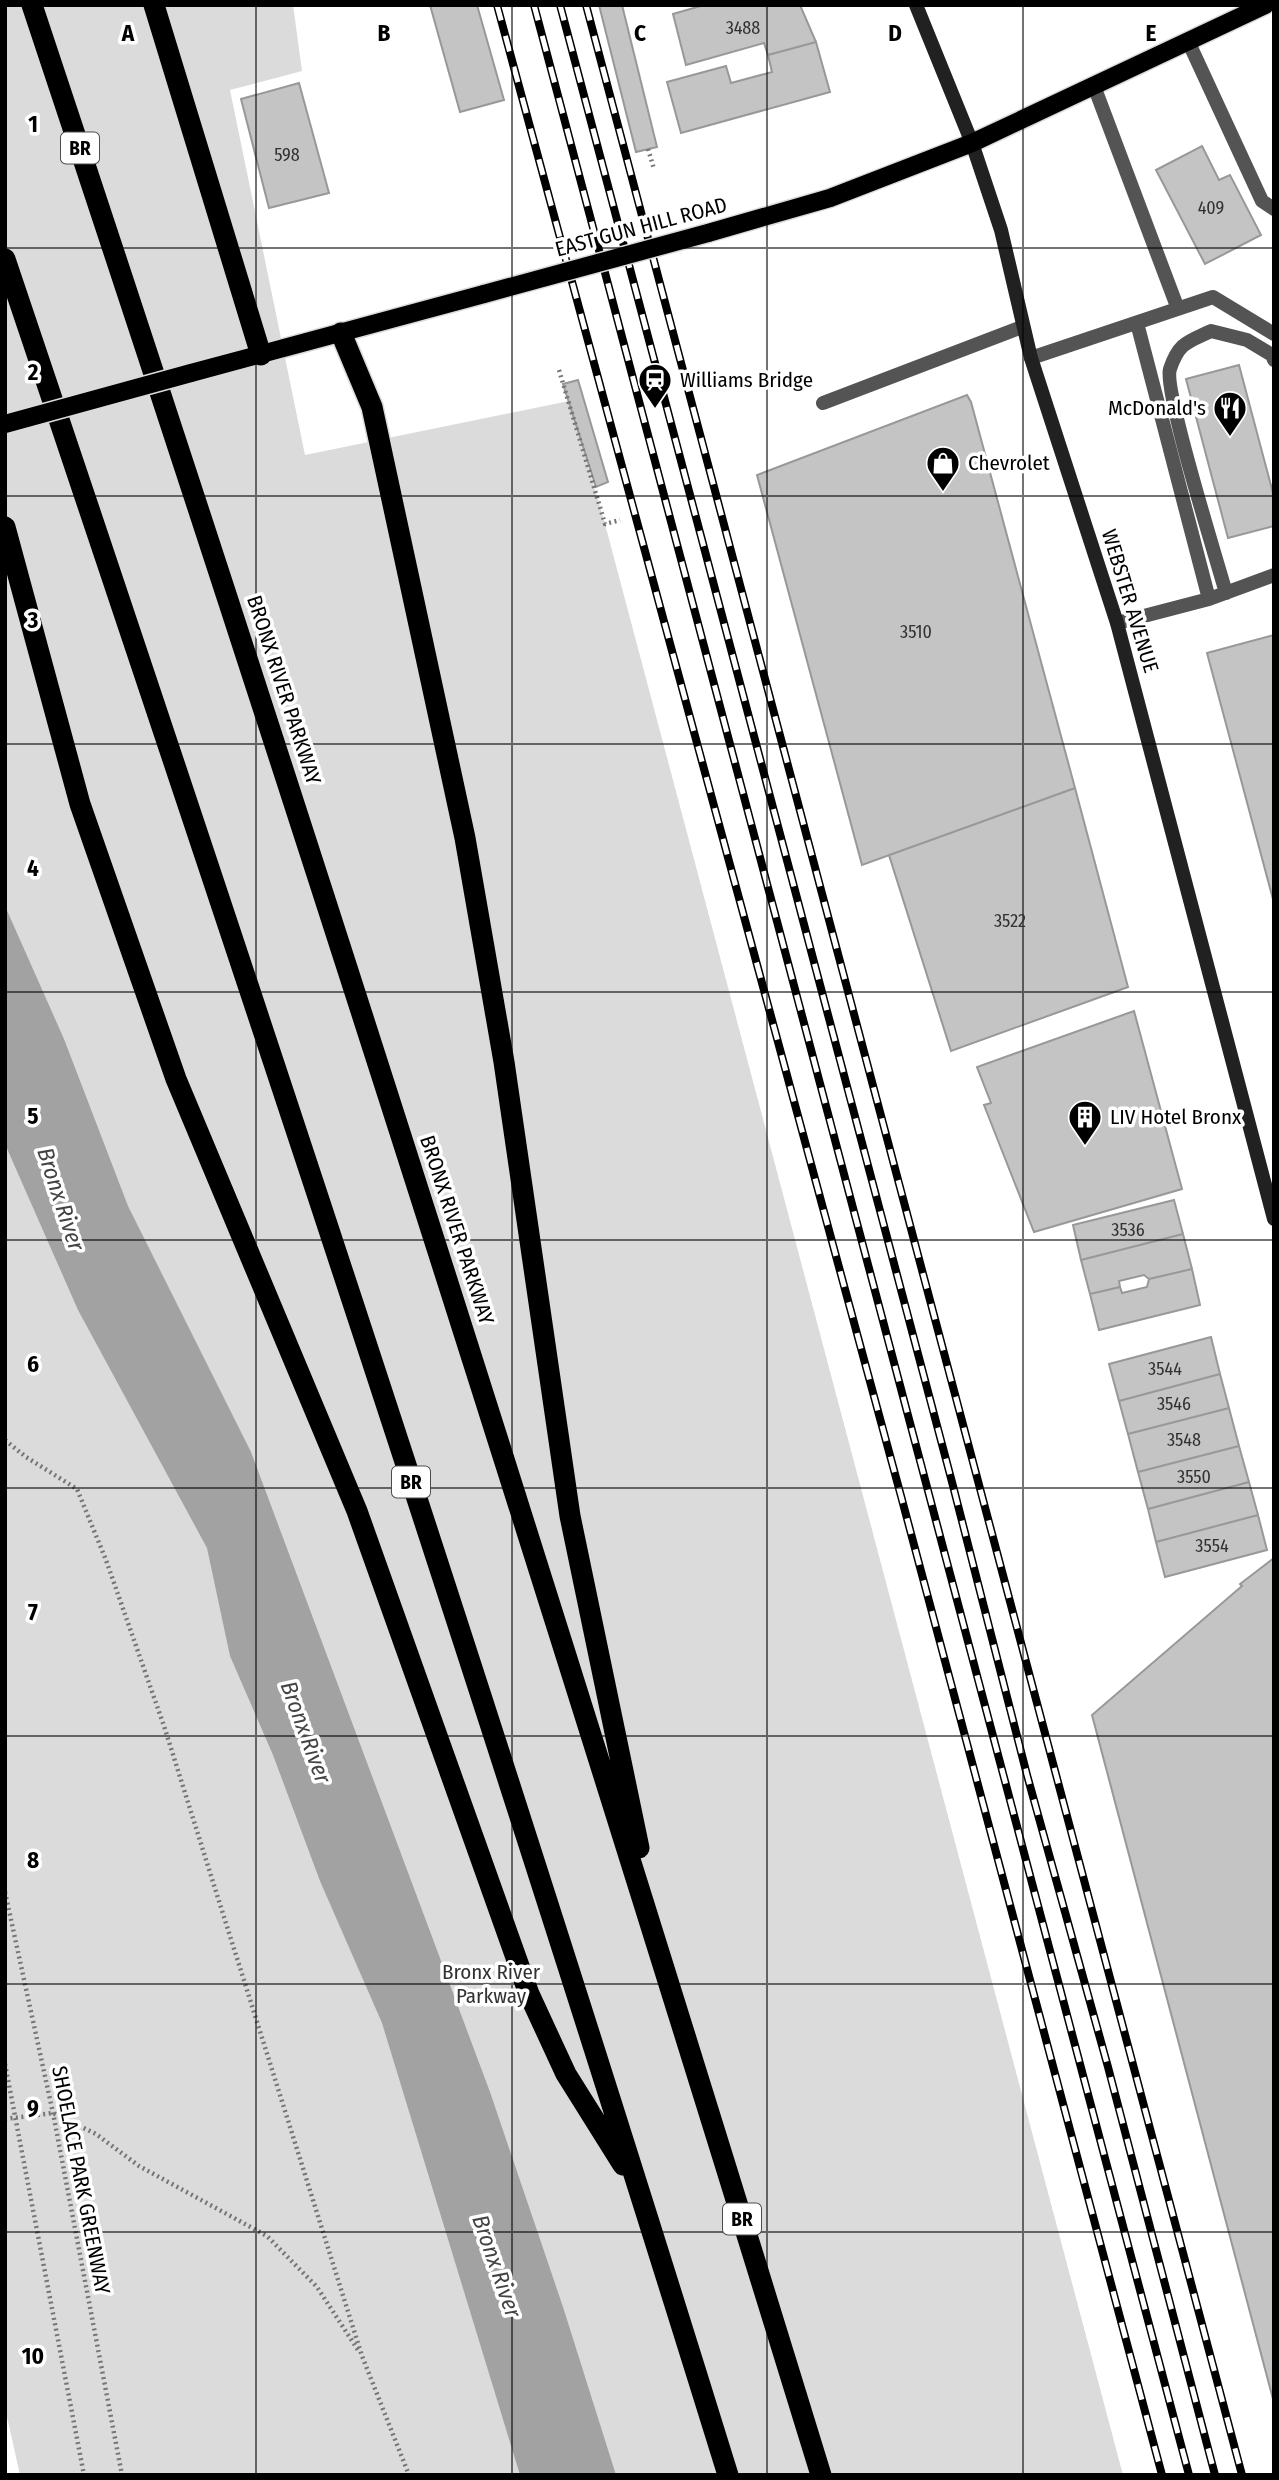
<svg xmlns="http://www.w3.org/2000/svg" width="1279" height="2480" font-family="'Fira Sans Condensed',sans-serif">
<rect width="100%" height="100%" fill="#fff"/>
<path fill="#dbdbdb" d="M5,5H293L302,71L230,90L305,455L569,401L605,524L1123,2475H20L5,2408Z"/>
<path fill="#a2a2a2" d="M5,906L64,1039L128,1206L251,1452L490,2092L563,2307L616,2475H520L382,2023L320,1881L273,1755L230,1656L207,1548L78,1310L5,1144Z"/>
<path fill="#c4c4c4" stroke="#989898" stroke-width="2" d="M430,5H477L504,100L460,112Z
M599,5H622L657,147L636,152Z
M704,5H800L816,42L768,55L764,43L686,65L673,14Z
M816,42L830,92L681,133L667,82L726,66L731,83L772,72L768,55Z
M299,83L329,193L269,208L241,99Z
M1202,146L1219,180L1230,175L1261,235L1205,264L1156,170Z
M1239,365L1274,497V526L1228,538L1186,379Z
M578,380L608,482L596,487L563,384Z
M967,395L971,402L1075,788L862,865L757,475Z
M1274,635V903L1207,653Z
M1075,788L1128,987L951,1051L889,855Z
M1134,1011L1182,1189L1034,1232L984,1105L991,1103L977,1067Z
M1174,1200L1183,1234L1081,1260L1073,1225Z
M1183,1234L1192,1269L1149,1279L1144,1275L1119,1281L1120,1287L1090,1294L1081,1260Z
M1192,1269L1200,1305L1099,1330L1090,1294L1120,1287L1122,1293L1147,1287L1149,1279Z
M1211,1337L1220,1374L1119,1401L1109,1364Z
M1220,1374L1229,1408L1128,1434L1119,1401Z
M1229,1408L1239,1446L1138,1472L1128,1434Z
M1239,1446L1249,1482L1148,1509L1138,1472Z
M1249,1482L1258,1515L1156,1542L1148,1509Z
M1258,1515L1267,1550L1165,1577L1156,1542Z
M1274,1558V2403L1092,1715L1242,1586L1240,1584Z"/>
<g fill="none" stroke-linecap="round" stroke-linejoin="round">
<defs>
<path id="primary" d="M708,233L830,198L972,143L1265,5
M191,373L484,294"/>
<path id="highway" d="M32,5C305,825 567,1649 821,2475
M154,5L261,355
M5,259C253,995 498,1733 728,2475
M341,333L372,407L465,838L504,1062L570,1516L639,1848
M5,527L80,804L176,1079L357,1511L529,1994L566,2074L623,2165"/>
</defs>
<use href="#primary" stroke="#dbdbdb" stroke-width="21"/>
<use href="#highway" stroke="#dbdbdb" stroke-width="24"/>
<path stroke="#767676" stroke-width="4.5" stroke-dasharray="2 3.5" stroke-linecap="butt" d="M648,149L654,169
M559,370L605,524L620,520
M5,1440L26,1457L77,1489L106,1560L164,1726L362,2356L409,2475
M5,1892L53,2113L122,2475
M5,2064L84,2475
M5,2119L53,2113L96,2134L139,2166L267,2236L317,2287L358,2350"/>
<path stroke="#545454" stroke-width="14" d="M1188,41L1262,201L1274,209
M1094,86L1178,309
M1137,323L1209,599
M1031,358L1213,297L1274,334
M823,403L1022,327
M1226,593C1217,560 1163,389 1170,369C1179,342 1188,342 1211,331L1247,340L1272,355L1274,360
M1117,623L1209,599L1274,575"/>
<path stroke="#212121" stroke-width="14" d="M916,5L972,143L1001,230L1031,358L1117,623L1274,1219"/>
<use href="#primary" stroke="#000" stroke-width="18"/>
<use href="#highway" stroke="#000" stroke-width="21"/>
<defs>
<path id="rail" d="M497,5L901,1496L1162,2475
M534,5L1189,2475
M560,5L952,1482L1027,1775L1108,2067L1215,2475
M586,5L1242,2475"/>
</defs>
<use href="#rail" stroke="#000" stroke-width="8"/>
<use href="#rail" stroke="#fff" stroke-width="5" stroke-dasharray="16" stroke-linecap="butt"/>
<defs>
<path id="primary-bridge" d="M484,294L708,233
M5,424L191,373"/>
</defs>
<use href="#primary-bridge" stroke="#dbdbdb" stroke-width="21" stroke-linecap="butt"/>
<use href="#primary-bridge" stroke="#000" stroke-width="18"/>
</g>
<path fill="none" stroke="#000" stroke-width="2" stroke-opacity="0.55" d="M256,5V2475M512,5V2475M767,5V2475M1023,5V2475M5,248H1274M5,496H1274M5,744H1274M5,992H1274M5,1240H1274M5,1488H1274M5,1736H1274M5,1984H1274M5,2232H1274"/>
<defs>
<symbol id="station-pin" viewBox="-11 -11 22 30"><path d="M0 17L-7.5 6A9.5 9.5 0 1 1 7.5 6Z" fill="#000" stroke="#fff"/><path d="M-3-6H3Q5-6 5-4V2Q5 4 3 4L4.5 6H3L1.5 4h-3L-3 6H-4.5L-3 4Q-5 4-5 2V-4Q-5-6-3-6ZM-3.5-4v3h7v-3ZM-3.5 1v1.5H-2V1ZM2 1v1.5H3.5V1Z" fill="#fff"/></symbol>
<symbol id="restaurant-pin" viewBox="-11 -11 22 30"><path d="M0 17L-7.5 6A9.5 9.5 0 1 1 7.5 6Z" fill="#000" stroke="#fff"/><path d="M-5-6h1v4h1v-4h1v4h1v-4h1v5L-1.5 .5V6h-2V.5L-5-1ZM5-6V6H3V1.5H1.5Q1.5-4 5-6Z" fill="#fff"/></symbol>
<symbol id="shop-pin" viewBox="-11 -11 22 30"><path d="M0 17L-7.5 6A9.5 9.5 0 1 1 7.5 6Z" fill="#000" stroke="#fff"/><path d="M-5-2.5h2.3a2.7 3.5 0 0 1 5.4 0H5L5.5 6h-11ZM-1.5-2.5h3a1.5 2.3 0 0 0-3 0Z" fill="#fff"/></symbol>
<symbol id="building-pin" viewBox="-11 -11 22 30"><path d="M0 17L-7.5 6A9.5 9.5 0 1 1 7.5 6Z" fill="#000" stroke="#fff"/><path d="M-4-6H4V6H1V3H-1V6H-4ZM-2.5-4.3h1.7v1.8h-1.7ZM.8-4.3h1.7v1.8H.8ZM-2.5-1h1.7V.8h-1.7ZM.8-1h1.7V.8H.8Z" fill="#fff"/></symbol>
</defs>
<g fill-rule="evenodd">
<use href="#station-pin" x="636" y="361" width="38" height="52"/>
<use href="#restaurant-pin" x="1211" y="389" width="38" height="52"/>
<use href="#shop-pin" x="924" y="444" width="38" height="52"/>
<use href="#building-pin" x="1066" y="1098" width="38" height="52"/>
</g>
<g text-anchor="middle" stroke-width="7" stroke-linejoin="round" paint-order="stroke">
<g font-size="18" fill="#313131">
<text x="743" y="34">3488</text>
<text x="287" y="161">598</text>
<text x="1211" y="214">409</text>
<text x="916" y="638">3510</text>
<text x="1010" y="927">3522</text>
<text x="1128" y="1236">3536</text>
<text x="1165" y="1375">3544</text>
<text x="1174" y="1410">3546</text>
<text x="1184" y="1446">3548</text>
<text x="1194" y="1483">3550</text>
<text x="1212" y="1552">3554</text>
</g>
<g fill="#fff" stroke="#4c4c4c" stroke-width="2">
<rect x="61" y="132.5" width="38" height="31" rx="5"/>
<rect x="392" y="1466.5" width="38" height="31" rx="5"/>
<rect x="723" y="2203.5" width="38" height="31" rx="5"/>
</g>
<g font-size="19" font-weight="bold" fill="#000">
<text x="80" y="155">BR</text>
<text x="411" y="1489">BR</text>
<text x="742" y="2226">BR</text>
</g>
<g font-size="21" fill="#000" stroke="#fff">
<text transform="translate(641 227) rotate(-15)" y="7">EAST GUN HILL ROAD</text>
<text transform="translate(1130 601) rotate(73)" y="7">WEBSTER AVENUE</text>
<text transform="translate(284 690) rotate(72)" y="7">BRONX RIVER PARKWAY</text>
<text transform="translate(457 1230) rotate(72)" y="7">BRONX RIVER PARKWAY</text>
<text transform="translate(81 2180) rotate(79)" y="7">SHOELACE PARK GREENWAY</text>
</g>
<g font-size="21" fill="#000" stroke="#fff" text-anchor="start">
<text x="680" y="387">Williams Bridge</text>
<text x="1206" y="415" text-anchor="end">McDonald's</text>
<text x="968" y="470">Chevrolet</text>
<text x="1110" y="1124">LIV Hotel Bronx</text>
</g>
<g font-size="21" fill="#323232" stroke="#fff">
<text x="491" y="1979">Bronx River<tspan x="491" dy="24">Parkway</tspan></text>
</g>
<g font-size="23" font-style="italic" fill="#434343" stroke="#fff">
<text transform="translate(61 1199) rotate(72)" y="8">Bronx River</text>
<text transform="translate(306 1732) rotate(70)" y="8">Bronx River</text>
<text transform="translate(497 2266) rotate(71)" y="8">Bronx River</text>
</g>
</g>
<g font-size="23" text-anchor="middle" font-weight="bold" fill="#000" stroke="#fff" stroke-width="7" stroke-linejoin="round" paint-order="stroke">
<text x="128" y="41">A</text>
<text x="384" y="41">B</text>
<text x="640" y="41">C</text>
<text x="895" y="41">D</text>
<text x="1151" y="41">E</text>
<text x="33" y="132">1</text>
<text x="33" y="380">2</text>
<text x="33" y="628">3</text>
<text x="33" y="876">4</text>
<text x="33" y="1124">5</text>
<text x="33" y="1372">6</text>
<text x="33" y="1620">7</text>
<text x="33" y="1868">8</text>
<text x="33" y="2116">9</text>
<text x="33" y="2364">10</text>
</g>
<rect width="1279" height="2480" fill="none" stroke="#000000" stroke-width="14"/>
</svg>
